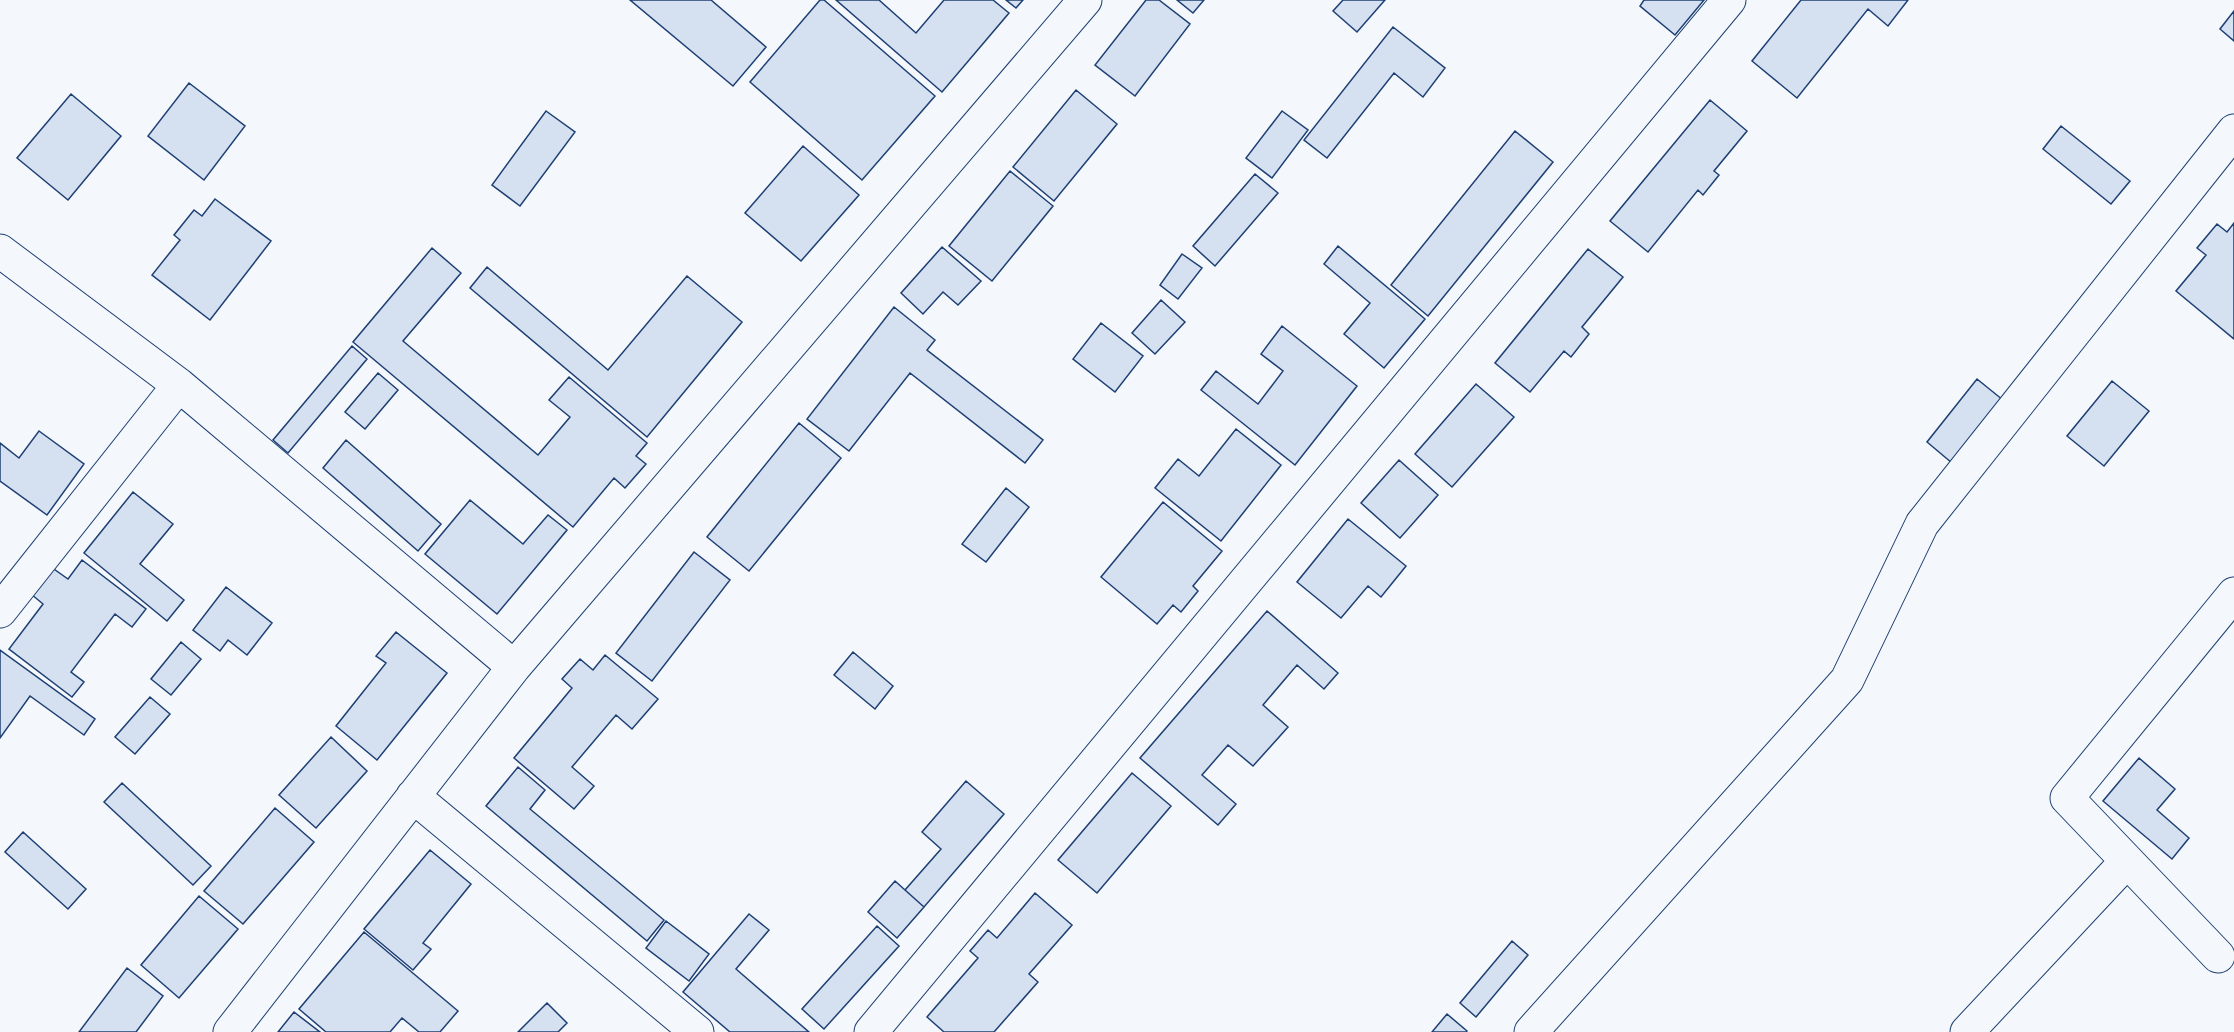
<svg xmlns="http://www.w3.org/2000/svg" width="2234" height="1032" font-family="'Times New Roman',serif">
<rect width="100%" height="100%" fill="#f4f7fb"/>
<path fill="#d5e0f0" stroke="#1d3f73" stroke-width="1.5" d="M630,0H711L766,47L733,86Z
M820,0H824L935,96L862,180L750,82Z
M836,0H879L916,33L944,0H993L1009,13L942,92Z
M1006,0H1023L1016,8Z
M1146,0H1159L1190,24L1135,96L1095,65Z
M1177,0H1204L1193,13Z
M1343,0H1385L1357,32L1333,11Z
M1644,0H1704L1675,35L1640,6Z
M1801,0H1908L1888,26L1868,9L1797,98L1752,61Z
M2234,11V41L2220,29Z
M1393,27L1445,68L1423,97L1394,73L1327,158L1304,140Z
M189,83L245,126L204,180L148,136Z
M1076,90L1117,124L1054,201L1013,167Z
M71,94L121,136L68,200L17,158Z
M1710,100L1747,131L1714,171L1719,175L1703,195L1698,190L1648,252L1610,221Z
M546,111L575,132L520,206L492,185Z
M1282,111L1308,130L1272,178L1246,158Z
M2061,126L2130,181L2111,204L2043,149Z
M1515,131L1553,162L1428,316L1391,285Z
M803,146L859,195L801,261L745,213Z
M1010,171L1053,206L992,281L949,246Z
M1255,174L1278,193L1215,266L1193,246Z
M215,199L271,241L210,320L152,275L180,240L174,235L194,210L202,216Z
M2234,223V339L2176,291L2206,255L2197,248L2217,224L2227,232Z
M1338,246L1425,319L1384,368L1344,334L1370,303L1324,264Z
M942,247L981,281L958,305L943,292L923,314L901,293Z
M432,248L461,273L403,341L538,455L570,417L549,400L569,377L647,443L636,456L646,464L625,488L614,478L573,527L353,342Z
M1588,249L1623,277L1582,327L1589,334L1571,357L1564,351L1530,392L1495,363Z
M1182,254L1202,268L1178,299L1160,285Z
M487,267L608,370L687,276L742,322L647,437L470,288Z
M1161,300L1185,322L1155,354L1132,333Z
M894,307L935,340L927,350L1043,440L1025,463L910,373L849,451L807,419Z
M1101,323L1143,356L1115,392L1073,359Z
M1282,326L1357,386L1295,465L1201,390L1216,371L1258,404L1283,371L1261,354Z
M352,346L367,359L288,453L273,440Z
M378,373L398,390L365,429L345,412Z
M1977,379L2003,400L1952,463L1927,442Z
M2112,381L2149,411L2104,466L2067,436Z
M1476,384L1514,417L1452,487L1415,454Z
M799,423L841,458L749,571L707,537Z
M1236,429L1281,465L1221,541L1155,488L1178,459L1199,476Z
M39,431L84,464L47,515L0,481V443L19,458Z
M346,440L441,524L418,551L323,468Z
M1399,460L1438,495L1400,538L1361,503Z
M1006,488L1029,507L986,562L962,544Z
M133,492L173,524L140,564L184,600L167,621L84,553Z
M470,500L523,544L548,515L567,530L497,614L425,554Z
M1163,502L1222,551L1193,586L1198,591L1181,612L1173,605L1157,624L1101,577Z
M1348,519L1406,566L1381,597L1368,586L1341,618L1297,582Z
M694,552L730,580L652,681L616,653Z
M82,560L146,609L132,627L115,614L71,672L84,682L72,697L9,649L43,604L31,594L51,567L68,579Z
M226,587L272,623L247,655L228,640L220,651L193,630Z
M1267,611L1338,673L1324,689L1297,665L1263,705L1288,727L1253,766L1228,745L1202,775L1236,804L1218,825L1140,758Z
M396,632L447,673L377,760L336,726L386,663L376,656Z
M181,642L201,659L171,695L151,679Z
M0,650L95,719L84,735L30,696L0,738Z
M853,652L893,686L875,709L834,675Z
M605,655L658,699L632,729L616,715L572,767L594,786L574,809L514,758L572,688L562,679L580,659L593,670Z
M150,697L170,714L135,754L115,737Z
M331,737L367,771L316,828L279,795Z
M2139,758L2175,789L2157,810L2189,838L2172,859L2103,801Z
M518,767L545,790L530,809L664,920L647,941L486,806Z
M1132,773L1171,806L1097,893L1058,860Z
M966,781L1004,814L924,907L905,890L941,849L922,832Z
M122,783L211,866L193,885L104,802Z
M275,808L314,842L243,924L204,891Z
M23,832L86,889L68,909L5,852Z
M430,850L471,884L423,943L431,949L413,970L364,929Z
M895,881L924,907L897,938L868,912Z
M1035,893L1072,925L1029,974L1038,982L994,1032H944L927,1017L978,958L970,951L988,930L997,938Z
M199,896L238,929L179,998L141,965Z
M749,914L769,930L736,969L809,1032H730L683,992Z
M666,921L709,954L689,981L646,948Z
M877,926L899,946L824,1029L802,1009Z
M364,932L458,1011L440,1032H419L402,1018L390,1032H326L299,1009Z
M1512,941L1528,955L1476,1017L1460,1003Z
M127,968L163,996L136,1032H79Z
M547,1003L567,1023L558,1032H518Z
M294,1012L320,1032H278Z
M1447,1014L1467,1031L1466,1032H1432Z"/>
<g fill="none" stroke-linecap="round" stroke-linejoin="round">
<defs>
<path id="minor" d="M0,251L179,385L514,667
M0,611L179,385
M413,796L697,1032
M2218,956L2067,798L2234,594
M230,1032L514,667L1085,0
M871,1032L1729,0
M1531,1032L1847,680L1922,524L2234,131
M1967,1032L2127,861"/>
</defs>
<use href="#minor" stroke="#1d3f73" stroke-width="35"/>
<use href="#minor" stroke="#f4f7fb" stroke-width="33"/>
</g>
</svg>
